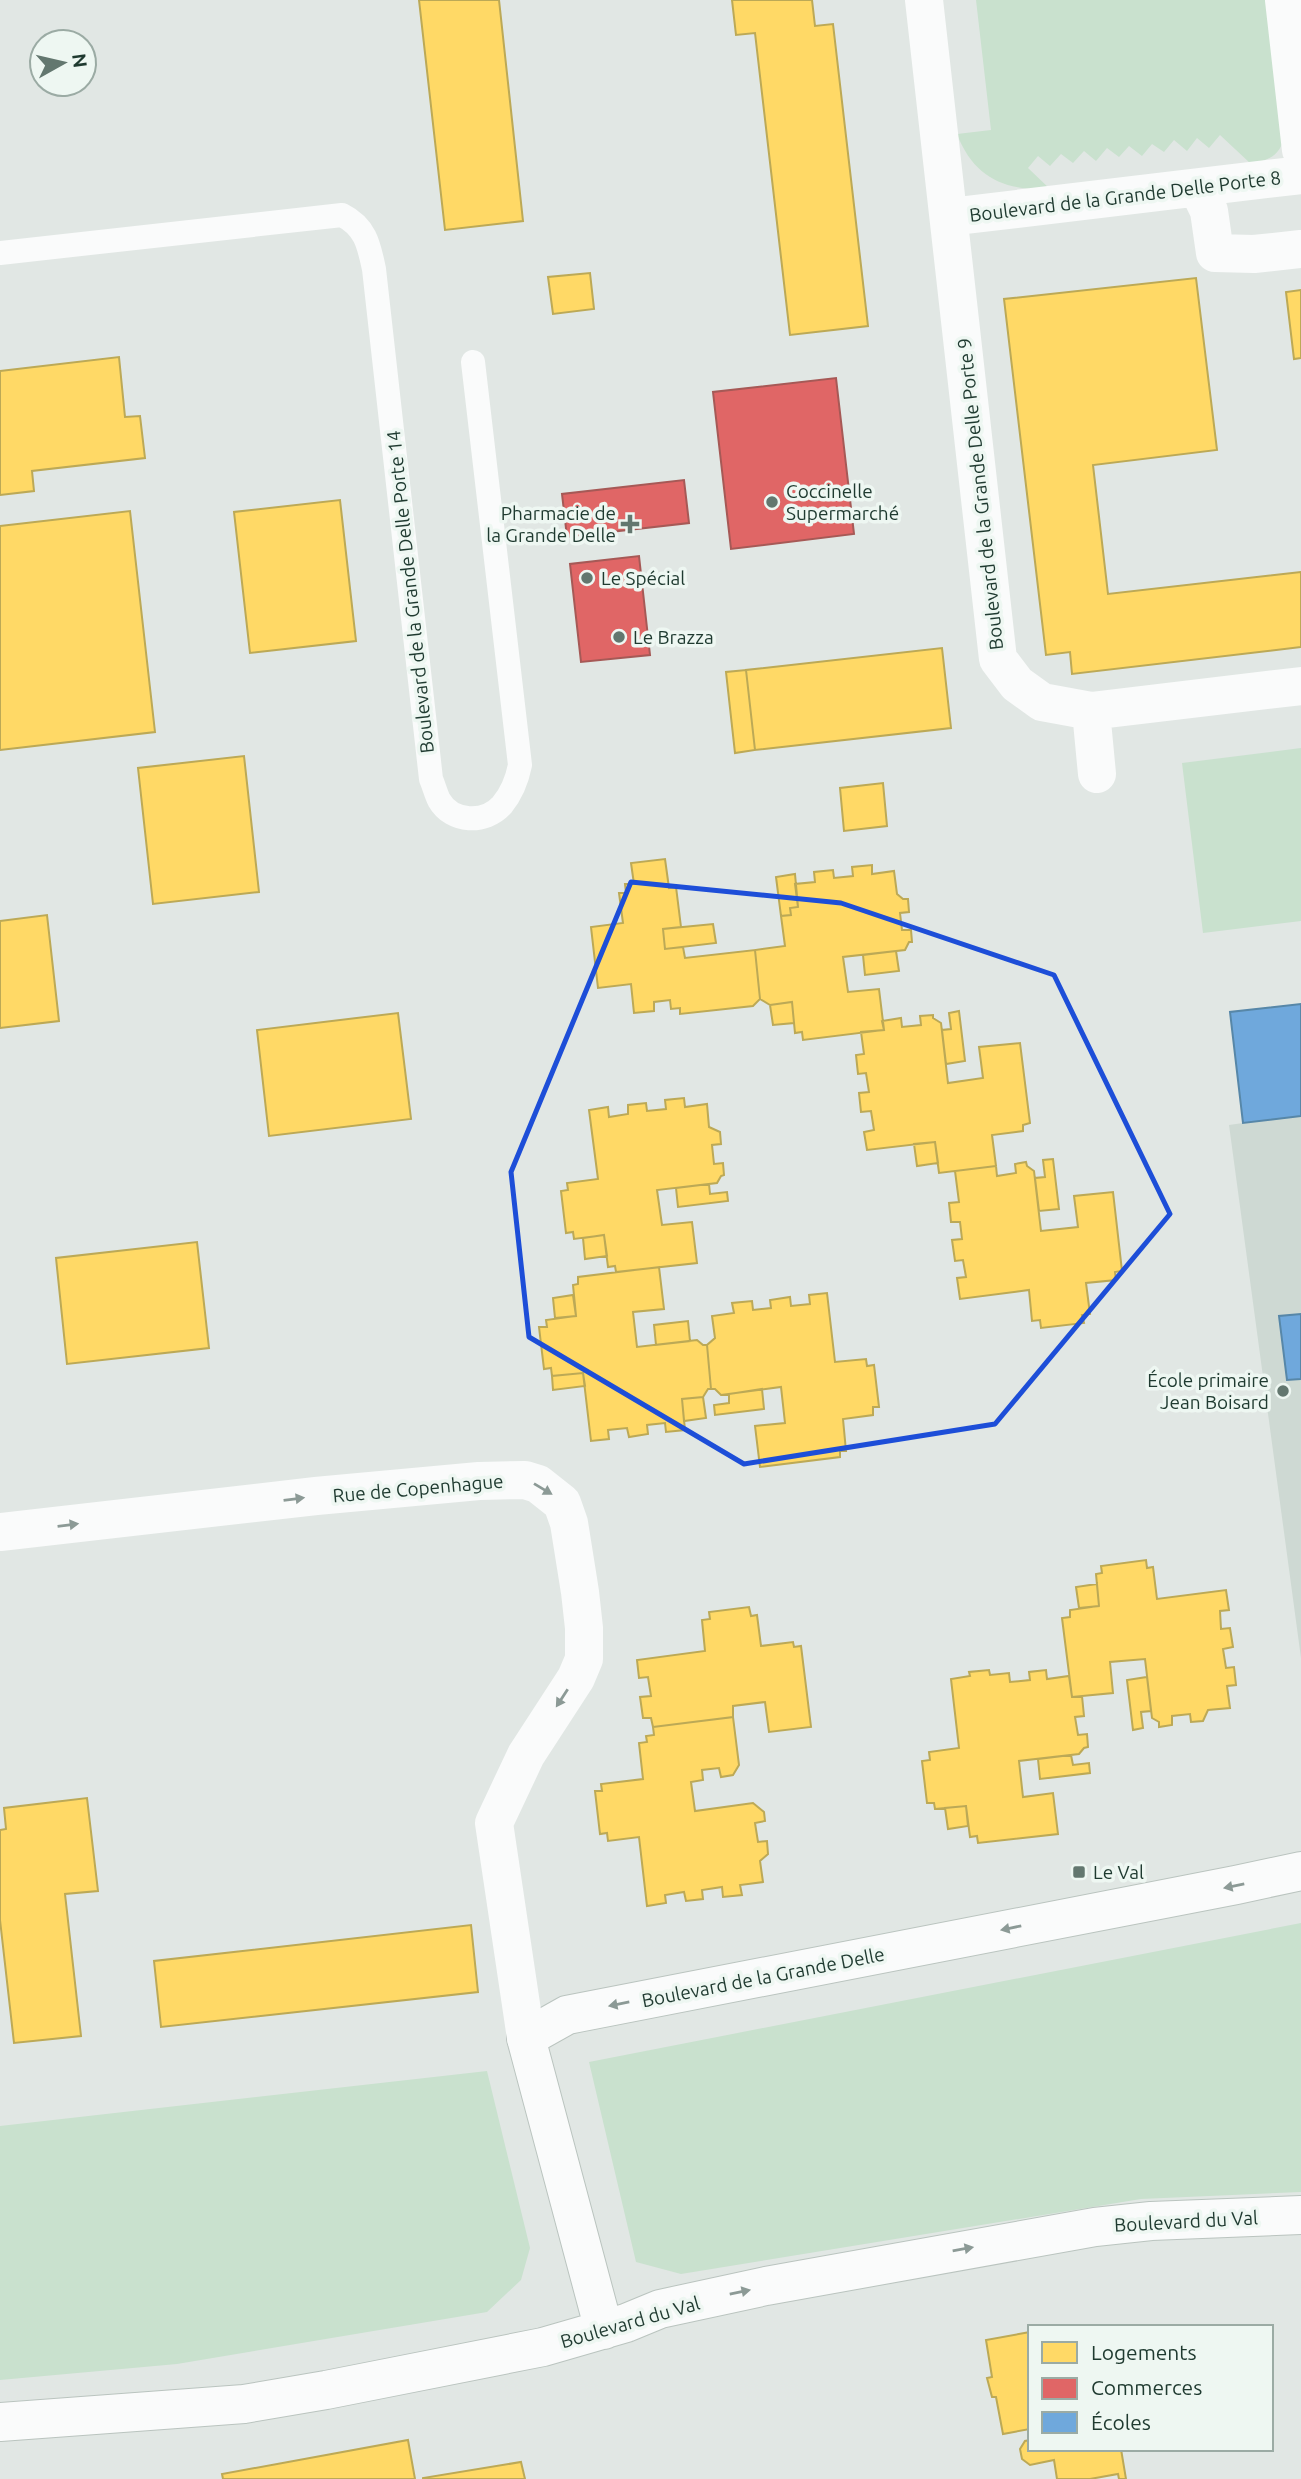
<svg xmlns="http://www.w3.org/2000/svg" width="1301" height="2479" font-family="Ubuntu,sans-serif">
<rect width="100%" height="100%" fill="#e1e7e4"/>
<path fill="#ced9d3" d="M1301,1004V1658L1229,1125L1243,1123L1230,1012Z"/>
<path fill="#c9e1ce" d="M976,0H1270L1284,140C1277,157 1269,160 1251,164L1220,135L1209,148L1197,138L1187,151L1174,140L1164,152L1152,144L1142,156L1129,146L1119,157L1107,148L1096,161L1084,151L1073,163L1061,154L1050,166L1038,156L1028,168L1050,189C1005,191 974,178 957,134L991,130Z
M1301,748V921L1203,933L1182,763Z
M1301,1923V2192L1141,2199L681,2274L636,2262L589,2062Z
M487,2071L530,2248L521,2280L487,2312L177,2364L0,2380V2126Z"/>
<path fill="#ffd966" stroke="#bca956" stroke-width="2" d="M419,0H499L523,221L445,230Z
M732,0H812L815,26L833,24L868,326L790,335L755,33L736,35Z
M590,273L594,309L553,314L548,277Z
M1196,278L1217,450L1093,465L1108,594L1301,572V647L1072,674L1070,652L1046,655L1004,299Z
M1301,290V358L1294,359L1286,292Z
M119,357L125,417L140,416L145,458L32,471L34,491L0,495V371Z
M340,500L356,641L250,653L234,512Z
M130,511L155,732L0,750V526Z
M942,648L951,728L755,750L746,670Z
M746,670L755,750L735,753L726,672Z
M244,756L259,892L153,904L138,768Z
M883,783L887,826L844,831L840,788Z
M665,859L669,888L676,887L681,927L663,929L665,949L683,947L685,958L755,950L760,999L753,1006L680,1014V1008L671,1009L670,1000L654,1002V1011L634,1013L631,984L598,988L591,927L623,923L619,893H626L625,884H634L631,863Z
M872,865V874L894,871L897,894L903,899H908L909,912L900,913L902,930H911L912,942H909L905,950L843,957L848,992L879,989L884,1030L803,1040L802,1032L795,1033L792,1002L770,1005L760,999L755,950L785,946L781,916L791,915L790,908L798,907L795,884L815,882L814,872L833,870L834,878L853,876L852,867Z
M795,874L798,907L790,908L791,915L781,916L776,877Z
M47,915L59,1021L0,1028V921Z
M713,924L716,943L665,949L663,929Z
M896,951L899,971L865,975L863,955Z
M792,1002L794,1023L773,1025L770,1005Z
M959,1011L965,1061L946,1064L942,1030L951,1029L949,1013Z
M398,1013L411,1119L269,1136L257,1030Z
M933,1015V1018L941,1023L948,1083L983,1078L979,1047L1020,1043L1030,1123L1023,1125V1131L992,1135L996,1166L939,1173L935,1142L867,1150L864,1132L874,1130L871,1111L861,1112L859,1093L869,1092L866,1073L858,1074L856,1055L864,1054L861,1032L884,1030L882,1021L901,1018L902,1027L921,1025L920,1016Z
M684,1098L685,1107L707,1104L709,1127L720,1132L721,1144L712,1145L714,1164L723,1163L724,1175L721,1176L717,1183L657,1190L662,1225L692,1222L697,1263L616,1272L615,1266L608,1267L604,1235L574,1239L573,1232L566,1233L561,1191L568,1190L567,1183L598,1179L589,1110L608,1107L609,1117L628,1114V1105L646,1103L647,1111L666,1109L665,1100Z
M935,1142L938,1163L917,1166L914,1144Z
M1053,1159L1059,1209L1039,1211L1035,1178L1045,1177L1043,1160Z
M1026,1162L1027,1166L1034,1171L1041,1231L1078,1227L1074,1196L1113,1192L1122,1271L1115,1272L1116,1280L1086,1283L1090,1314L1082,1315L1084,1323L1041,1328L1040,1320L1032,1321L1029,1290L960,1299L957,1278L966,1277L963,1260L955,1261L952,1240L962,1239L960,1222H951L949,1203L959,1202L955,1171L996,1166L997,1176L1016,1173L1015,1164Z
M709,1184L710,1194L727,1192L728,1201L678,1207L676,1188Z
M604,1235L607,1256L585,1259L583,1238Z
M197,1242L209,1348L67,1364L56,1258Z
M659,1267L664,1309L633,1312L637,1347L697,1340L703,1345H707L711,1389H708L703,1397L682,1399L685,1430L666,1432L665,1423L647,1425L648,1434L629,1437L627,1428L608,1430L609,1439L591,1441L583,1373L552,1376L551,1368L544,1369L539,1327H547L546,1320L576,1316L573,1285L578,1284V1277Z
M827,1293L835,1362L866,1359L867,1366L874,1365L879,1407H873V1415L843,1419L846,1451H840V1457L760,1467L755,1426L785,1423L781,1387L721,1395L715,1389H711L707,1345L715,1338L712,1316L734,1313L732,1303L752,1301L753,1310L771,1308L770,1300L790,1297L791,1306L810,1304L809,1295Z
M573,1295L576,1316L555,1318L553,1298Z
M688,1321L690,1341L656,1345L654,1325Z
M583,1373L585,1386L553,1390L552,1376Z
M762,1389L764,1409L715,1415L714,1405L729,1403V1394Z
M703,1397L706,1418L684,1421L682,1399Z
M1146,1560L1147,1568L1153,1567L1157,1599L1226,1590L1229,1610L1220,1611L1221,1629L1230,1628L1233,1647L1223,1649L1226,1668L1234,1667L1236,1685L1227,1686L1230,1708L1208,1710L1203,1721L1191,1722L1190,1714L1172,1716V1725L1159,1727V1722L1152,1718L1145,1659L1110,1662L1113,1693L1072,1697L1062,1618L1070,1617V1610L1099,1606L1096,1574L1102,1573L1101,1566Z
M1097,1584L1099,1606L1079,1608L1076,1587Z
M749,1607L751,1616L757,1615L761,1646L793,1642L794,1647L801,1646L811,1727L769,1732L765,1702L733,1706V1717L653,1727L651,1718H643L640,1697L651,1696L648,1677L639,1678L637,1660L705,1651L702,1620L710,1619L709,1612Z
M989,1670L990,1675L1009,1673L1010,1682L1030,1680L1029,1672L1046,1670L1047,1679L1069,1676L1072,1697L1082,1696L1084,1716L1075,1717L1078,1735L1087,1734L1088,1747L1084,1748L1079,1754L1019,1761L1023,1797L1053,1793L1058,1834L978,1843L977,1836L970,1837L966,1806L935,1809L934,1803H927L922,1761L930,1760L929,1752L959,1748L951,1679L970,1676L969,1672Z
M1147,1677L1151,1711L1141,1712L1143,1728L1133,1730L1127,1680Z
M733,1717L739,1765L733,1775L721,1777L719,1768L702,1770L703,1780L691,1782L695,1811L753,1803L764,1812L765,1821L755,1823L758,1842L767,1841L768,1854L760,1861L763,1882L740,1885L742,1895L723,1897L722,1887L702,1890L703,1899L686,1901L684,1892L665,1895L666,1903L647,1906L639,1837L608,1841L607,1833L600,1834L595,1791H602L601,1784L643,1779L639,1743L647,1742L646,1736L654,1735L653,1727Z
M1071,1755L1073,1765L1089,1763L1090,1773L1040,1779L1038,1759Z
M87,1798L98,1891L65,1894L81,2036L14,2043L0,1920V1830L6,1829L4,1808Z
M966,1806L968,1826L948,1829L945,1808Z
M471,1925L478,1992L161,2027L154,1961Z
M1030,2332V2429L1003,2434L996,2397H992L987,2378L992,2377L986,2340Z
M408,2440L415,2479H223L222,2474Z
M1030,2440V2449H1121L1126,2479H1119L1118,2474L1090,2479H1057L1054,2460L1030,2465L1022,2459L1020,2449L1025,2441Z
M521,2462L525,2479H423V2478Z"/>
<path fill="#e06666" stroke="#a65956" stroke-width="2" d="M836,378L854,534L731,549L713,392Z
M684,480L689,523L567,537L562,494Z
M639,556L650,655L581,662L570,564Z"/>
<path fill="#6fa8dc" stroke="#5787a8" stroke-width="2" d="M1301,1004V1116L1243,1123L1230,1012Z
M1301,1314V1379L1287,1380L1279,1316Z"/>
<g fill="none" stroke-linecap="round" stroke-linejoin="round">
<defs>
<path id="secondary" d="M604,2330L526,2038L567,2015L1236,1885L1301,1871
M0,2422L244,2404L326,2390L543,2347L626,2323L660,2309L766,2286L1095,2227L1151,2221L1301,2215"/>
</defs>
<use href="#secondary" stroke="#bac4bf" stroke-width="40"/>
<path stroke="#fafbfb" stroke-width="24" d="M0,253L342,215C366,227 369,246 374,269L431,779C434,786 436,794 439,800C452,823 485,824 502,805C512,793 517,780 520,765L473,362"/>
<path stroke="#fafbfb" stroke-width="38" d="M924,0L998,659L1017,684L1042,702L1091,711
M1284,0L1301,150
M1198,188L1209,211L1215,253L1254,254L1301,249
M949,217L1301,175
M1097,774L1091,711L1301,686
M0,1532L316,1496L479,1481L525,1480L538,1484L562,1503L569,1523L580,1592L584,1628V1659L576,1678L526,1755L494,1823L526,2038"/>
<use href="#secondary" stroke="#fafbfb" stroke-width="38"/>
</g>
<defs><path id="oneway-solid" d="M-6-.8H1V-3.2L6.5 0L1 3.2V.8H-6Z" transform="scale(1.75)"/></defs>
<g fill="#8c9a96">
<use href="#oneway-solid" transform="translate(543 1489) rotate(31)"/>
<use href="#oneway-solid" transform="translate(294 1499) rotate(-7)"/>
<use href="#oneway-solid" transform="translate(68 1525) rotate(-7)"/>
<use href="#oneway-solid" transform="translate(562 1698) rotate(123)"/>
<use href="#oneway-solid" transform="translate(1234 1886) rotate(168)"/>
<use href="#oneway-solid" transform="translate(1011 1928) rotate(168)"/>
<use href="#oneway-solid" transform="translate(619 2004) rotate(169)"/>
<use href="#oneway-solid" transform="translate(963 2249) rotate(-10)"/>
<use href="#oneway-solid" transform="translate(740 2292) rotate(-12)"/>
</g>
<path fill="none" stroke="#1d4ed8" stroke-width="5" stroke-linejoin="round" d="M631,882L841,903L1054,975L1170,1214L995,1424L744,1464L529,1337L511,1172Z"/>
<g fill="#63776f" stroke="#eef7f2" stroke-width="2.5">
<circle cx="772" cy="502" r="7"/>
<path d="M626.5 513.5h7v7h7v7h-7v7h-7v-7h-7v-7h7z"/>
<circle cx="587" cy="578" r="7"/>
<circle cx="619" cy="637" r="7"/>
<circle cx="1283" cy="1391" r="7"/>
<rect x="1072" y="1865" width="14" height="14" rx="3.5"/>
</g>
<g text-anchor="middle" stroke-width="7" stroke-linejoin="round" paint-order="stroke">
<g font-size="19" fill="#1f3a30" stroke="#eef7f2">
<text transform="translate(1125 196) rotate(-7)" y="7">Boulevard de la Grande Delle Porte 8</text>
<text transform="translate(980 494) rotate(-96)" y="7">Boulevard de la Grande Delle Porte 9</text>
<text transform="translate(410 592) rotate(-96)" y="7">Boulevard de la Grande Delle Porte 14</text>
<text transform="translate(418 1488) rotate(-5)" y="7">Rue de Copenhague</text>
<text transform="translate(763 1977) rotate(-11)" y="7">Boulevard de la Grande Delle</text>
<text transform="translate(1186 2221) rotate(-3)" y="7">Boulevard du Val</text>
<text transform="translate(630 2322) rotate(-16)" y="7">Boulevard du Val</text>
</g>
<g font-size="19" fill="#1f3a30" stroke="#eef7f2" text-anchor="start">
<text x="786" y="498">Coccinelle<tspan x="786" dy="22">Supermarché</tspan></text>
<text x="616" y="520" text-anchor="end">Pharmacie de<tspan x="616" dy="22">la Grande Delle</tspan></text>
<text x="601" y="585">Le Spécial</text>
<text x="633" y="644">Le Brazza</text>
<text x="1269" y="1387" text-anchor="end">École primaire<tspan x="1269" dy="22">Jean Boisard</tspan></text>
<text x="1093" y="1879">Le Val</text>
</g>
</g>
<rect x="1028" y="2325" width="245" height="126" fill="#eef7f2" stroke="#9baba4" stroke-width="2"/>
<rect x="1042" y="2342" width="35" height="21" fill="#ffd966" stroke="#9baba4" stroke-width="2"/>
<text x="1091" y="2360" font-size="21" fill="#1f3a30">Logements</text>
<rect x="1042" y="2378" width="35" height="21" fill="#e06666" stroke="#9baba4" stroke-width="2"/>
<text x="1091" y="2395" font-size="21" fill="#1f3a30">Commerces</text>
<rect x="1042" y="2412" width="35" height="21" fill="#6fa8dc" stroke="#9baba4" stroke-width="2"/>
<text x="1091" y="2430" font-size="21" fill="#1f3a30">Écoles</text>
<g transform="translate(63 63) rotate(82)"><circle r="33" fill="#eef7f2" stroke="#9baba4" stroke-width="2"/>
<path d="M0-5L12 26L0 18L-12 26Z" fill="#63776f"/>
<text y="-10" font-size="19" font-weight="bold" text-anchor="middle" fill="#1f3a30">N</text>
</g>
</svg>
